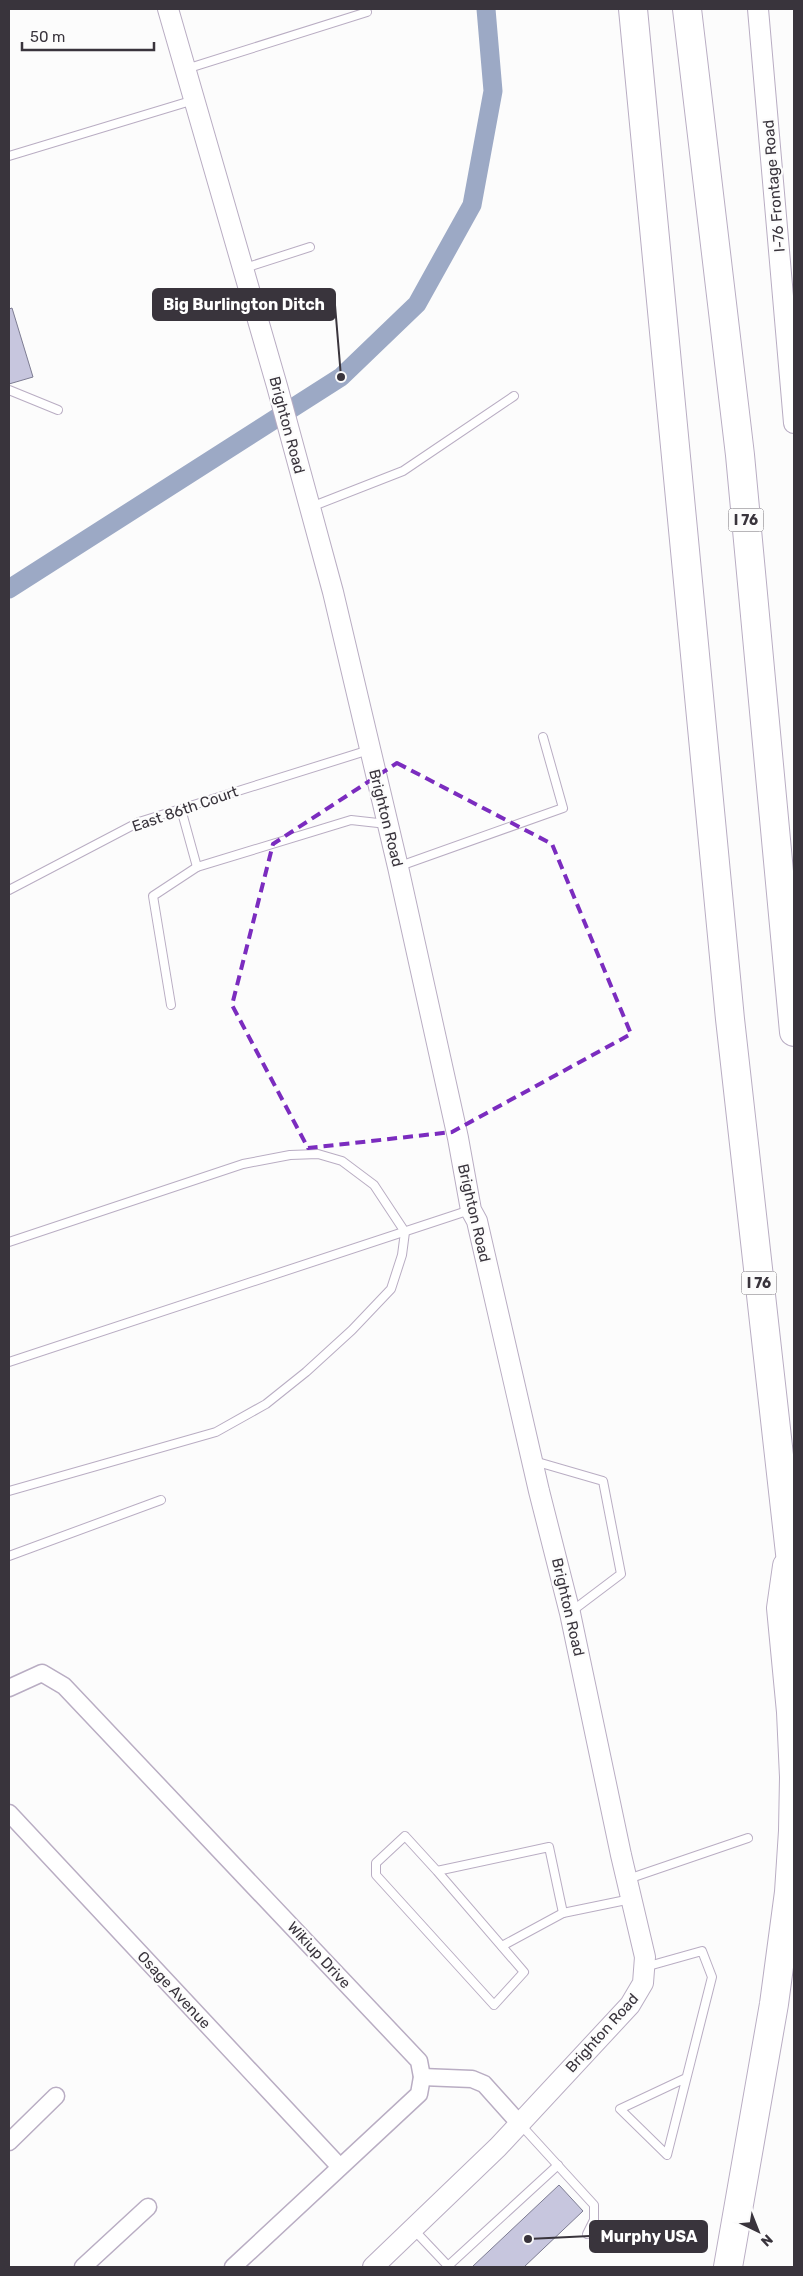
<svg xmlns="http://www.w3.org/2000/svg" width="803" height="2276" font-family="Rubik,sans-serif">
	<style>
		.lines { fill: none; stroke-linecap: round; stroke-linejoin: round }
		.canal { stroke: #9ca9c5; stroke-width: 19 }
		.building { fill: #c7c6de; stroke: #7d7c92 }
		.service-casing { stroke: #b9adc3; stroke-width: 10 }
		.minor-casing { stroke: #b9adc3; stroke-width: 19 }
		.tertiary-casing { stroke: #b9adc3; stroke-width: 22 }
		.motorway-casing { stroke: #b9adc3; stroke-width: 30 }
		.service { stroke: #fff; stroke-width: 8 }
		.minor { stroke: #fff; stroke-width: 16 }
		.tertiary { stroke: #fff; stroke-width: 20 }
		.motorway { stroke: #fff; stroke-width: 28 }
		.marked { fill: none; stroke: #7b2cbf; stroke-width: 4; stroke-dasharray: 10 6; stroke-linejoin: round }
		.labels { text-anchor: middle; stroke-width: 4.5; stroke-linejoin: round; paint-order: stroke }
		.shield { fill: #fcfcfc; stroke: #747076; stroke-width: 1 }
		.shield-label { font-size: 14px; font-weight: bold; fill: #39343c }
		.street-label { font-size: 15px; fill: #39343c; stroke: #fcfcfc }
		.leader { fill: none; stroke: #39343c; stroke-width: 2 }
		.callout-dot { fill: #39343c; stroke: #fcfcfc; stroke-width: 2 }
		.callout { fill: #39343c; stroke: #39343c; stroke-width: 2 }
		.callout-label { font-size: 16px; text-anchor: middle; font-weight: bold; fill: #fff }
	</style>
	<rect width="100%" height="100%" fill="#fcfcfc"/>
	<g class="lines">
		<polyline class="canal" points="9,589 341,377 417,304 472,205 493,91 486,9"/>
	</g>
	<g class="building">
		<polygon points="12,308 33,377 9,384 9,309"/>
		<polygon points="559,2185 583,2211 524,2267 472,2267"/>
	</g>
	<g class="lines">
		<g class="service-casing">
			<g id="service">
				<polyline points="186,69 367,12"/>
				<polyline points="9,156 194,100"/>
				<polyline points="245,268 310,247"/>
				<polyline points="9,390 58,410"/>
				<polyline points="311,507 403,471 514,396"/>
				<polyline points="181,809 197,867 351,820 387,824"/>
				<polyline points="400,866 563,808 543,737"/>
				<polyline points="9,890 139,822 369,750"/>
				<polyline points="171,1005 153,896 197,867"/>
				<polyline points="9,1242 243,1164 290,1155 318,1154 342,1161 374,1185 405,1232 402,1255 391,1289 352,1330 306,1372 266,1404 216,1432 9,1491"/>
				<polyline points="9,1362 470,1210"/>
				<polyline points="534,1461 603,1481 621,1574 572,1611"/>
				<polyline points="9,1556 161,1500"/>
				<polyline points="437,1871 524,1972 494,2005 376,1875 376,1863 405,1836 437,1871 549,1847 563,1913 631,1899"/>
				<polyline points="628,1879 748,1838"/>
				<polyline points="502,1946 563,1913"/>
				<polyline points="645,1967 702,1951 712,1977 667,2155 620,2109 686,2078"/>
				<polyline points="520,2124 594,2205 594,2220 587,2234"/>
				<polyline points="414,2230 449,2267"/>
				<polyline points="448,2266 558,2165"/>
			</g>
		</g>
		<g class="minor-casing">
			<g id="minor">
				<polyline points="9,1688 42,1673 64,1686 419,2061 422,2077 419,2094 233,2267"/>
				<polyline points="9,1813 340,2167"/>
				<polyline points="422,2077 472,2079 484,2084 519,2123"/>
				<polyline points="9,2142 56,2096"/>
				<polyline points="83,2267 148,2207"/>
			</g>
		</g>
		<g class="tertiary-casing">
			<g id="tertiary">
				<polyline points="168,9 277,386 333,592 398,867 458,1138 471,1210 477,1221 539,1491 570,1613 621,1855 645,1957 643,1983 630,2005 498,2147 373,2267"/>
				<polyline points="758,9 794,423"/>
			</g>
		</g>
		<g class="motorway-casing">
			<g id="motorway">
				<polyline points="633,9 730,1019 794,1589"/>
				<polyline points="687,9 740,455 794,1032"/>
				<polyline points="728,2267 774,2004 789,1892 793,1831 794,1777 791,1712 781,1608 787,1566"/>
			</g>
		</g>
		<use href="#service" class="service"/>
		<use href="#minor" class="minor"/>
		<use href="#tertiary" class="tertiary"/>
		<use href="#motorway" class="motorway"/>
	</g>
	<path class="marked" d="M397 763 552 844 631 1034 452 1132 308 1148 232 1005 273 844Z"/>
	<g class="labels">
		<g class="shield">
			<rect x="728.5" y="508.5" width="35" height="23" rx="4"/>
			<rect x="741.5" y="1271.5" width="35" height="23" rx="4"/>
		</g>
		<g class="shield-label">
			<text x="746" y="525">I 76</text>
			<text x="759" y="1288">I 76</text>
		</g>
		<g class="street-label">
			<text transform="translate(774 186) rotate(-95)" y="5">I-76 Frontage Road</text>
			<text transform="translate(287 425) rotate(75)" y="5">Brighton Road</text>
			<text transform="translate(185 809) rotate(-19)" y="5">East 86th Court</text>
			<text transform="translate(386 818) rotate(76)" y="5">Brighton Road</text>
			<text transform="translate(474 1213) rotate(77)" y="5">Brighton Road</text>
			<text transform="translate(568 1607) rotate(77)" y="5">Brighton Road</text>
			<text transform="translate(319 1955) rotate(47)" y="5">Wikiup Drive</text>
			<text transform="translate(174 1990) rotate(47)" y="5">Osage Avenue</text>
			<text transform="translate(602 2033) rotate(-48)" y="5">Brighton Road</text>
		</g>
	</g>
	<path class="leader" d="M341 377L335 305M528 2239L590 2236"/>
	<g class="callout-dot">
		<circle cx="341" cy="377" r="5"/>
		<circle cx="528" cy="2239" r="5"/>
	</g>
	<g class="callout">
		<rect x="153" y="289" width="182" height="31" rx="5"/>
		<rect x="590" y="2221" width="117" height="31" rx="5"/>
	</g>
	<g class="callout-label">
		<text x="244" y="310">Big Burlington Ditch</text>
		<text x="649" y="2242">Murphy USA</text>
	</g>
	<rect width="803" height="2276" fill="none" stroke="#39343c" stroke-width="20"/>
	<g transform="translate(758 2231) rotate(137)" stroke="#fcfcfc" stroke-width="4" paint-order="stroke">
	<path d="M0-4L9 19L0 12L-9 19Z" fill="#39343c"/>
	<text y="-8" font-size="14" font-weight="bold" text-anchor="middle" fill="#39343c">N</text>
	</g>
	<path d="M22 42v8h132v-8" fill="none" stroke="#39343c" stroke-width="2.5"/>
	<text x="30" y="42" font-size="15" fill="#39343c" stroke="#fcfcfc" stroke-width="4" paint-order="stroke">50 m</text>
</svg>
